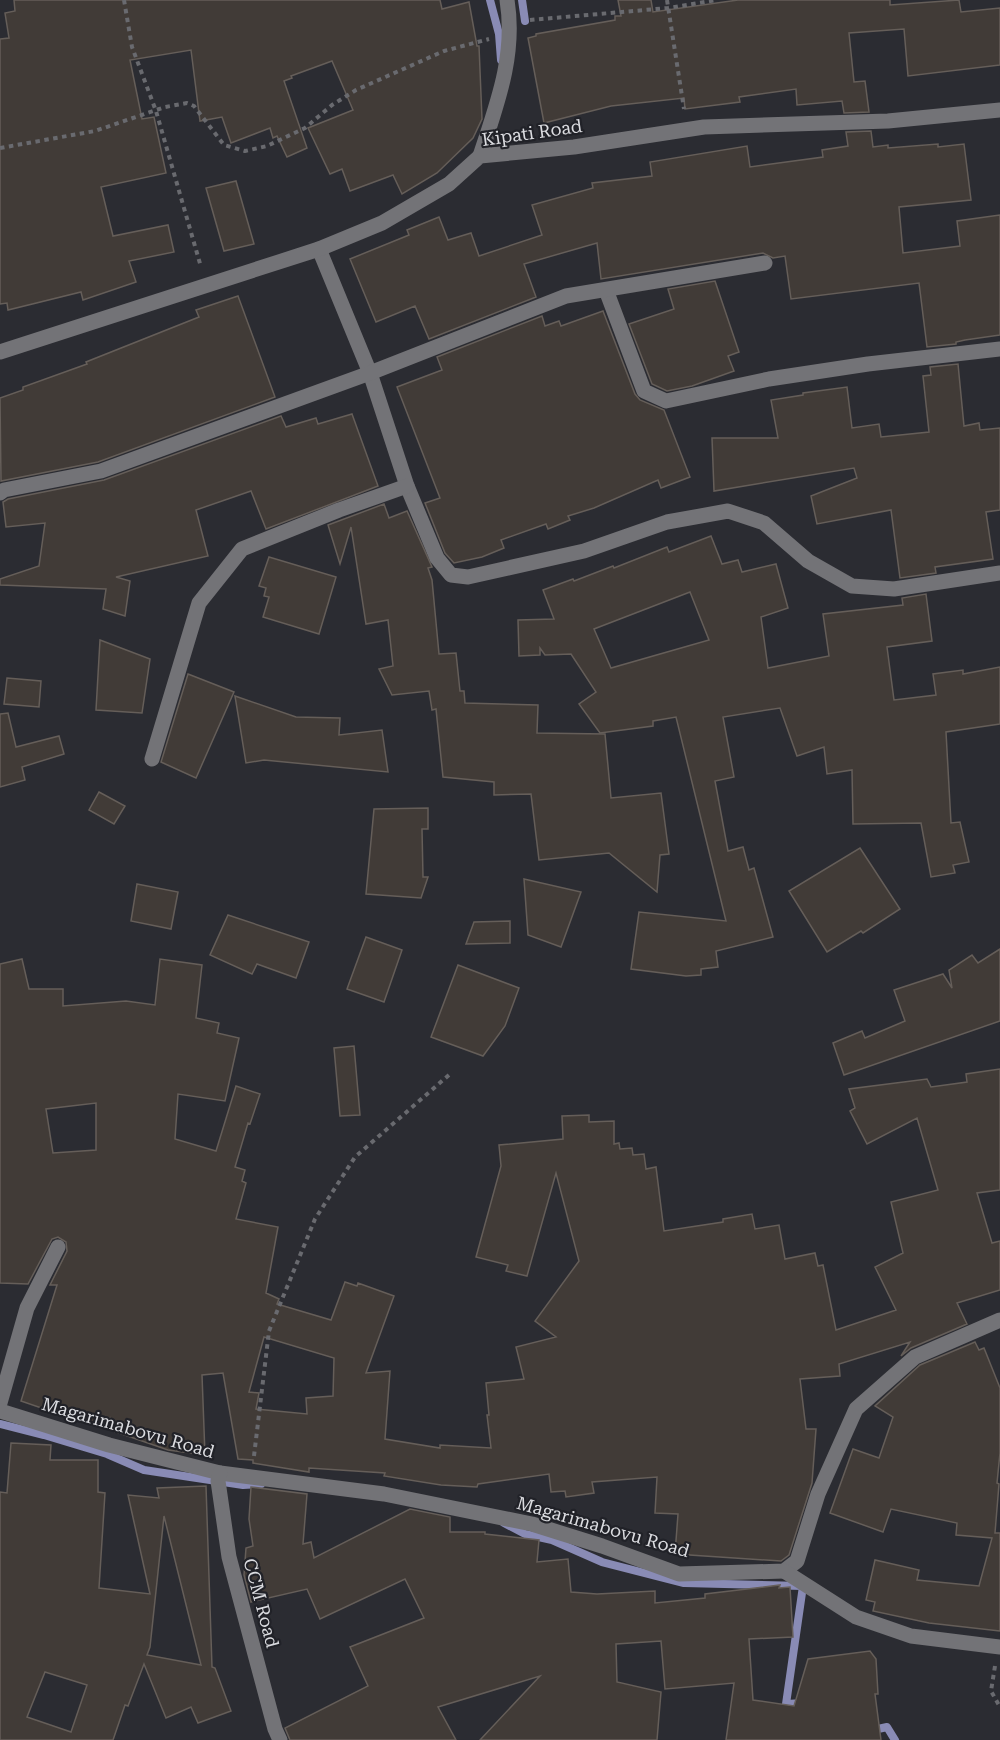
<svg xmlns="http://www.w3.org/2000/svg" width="1000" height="1740" font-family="'Roboto Serif',serif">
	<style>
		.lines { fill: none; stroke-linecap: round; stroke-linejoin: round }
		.stream { stroke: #898bb5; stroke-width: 8 }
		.building { fill: #413b37; stroke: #655e59; stroke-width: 1.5; fill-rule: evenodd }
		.path { stroke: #696a6f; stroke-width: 4; stroke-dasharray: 4.5 4.5; stroke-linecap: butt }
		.minor { stroke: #737377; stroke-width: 15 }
		.labels { text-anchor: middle; stroke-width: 4.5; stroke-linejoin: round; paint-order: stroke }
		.street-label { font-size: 18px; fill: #dbdce0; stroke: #212228 }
	</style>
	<rect width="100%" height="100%" fill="#2b2c32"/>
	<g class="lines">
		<g class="stream">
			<polyline points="490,0 499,34 501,60"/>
			<polyline points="522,0 525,21"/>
			<polyline points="0,1424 44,1435 107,1454 144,1470 243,1485 261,1484"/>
			<polyline points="504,1523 525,1534 552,1540 602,1562 684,1583 803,1586 786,1704 804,1703"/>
			<polyline points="869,1731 887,1727 895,1740"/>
		</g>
	</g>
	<g class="building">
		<polygon points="14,0 440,0 442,9 469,2 477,46 479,46 482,119 473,138 437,173 402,194 393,175 350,191 342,169 330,174 308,128 353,110 332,61 291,76 292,78 284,81 307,148 287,157 277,136 273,138 270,128 231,143 222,117 200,121 191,50 130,60 142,119 154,117 166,173 101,187 113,236 168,225 174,252 129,261 136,282 83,300 81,292 8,310 7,303 0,304 0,39 9,38 5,13 15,11"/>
		<polygon points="618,0 651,0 653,12 738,0 890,0 890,5 959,0 961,12 1000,8 1000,65 908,76 904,29 849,33 854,82 865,81 869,112 844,113 842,101 797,105 796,89 739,97 740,102 685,109 684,98 611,106 544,123 528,38 536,36 536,34 615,20 615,16 621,16"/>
		<polygon points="871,131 873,147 888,145 888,148 938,144 938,147 964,144 971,200 899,207 903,253 960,246 957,221 1000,215 1000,335 965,340 956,342 956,344 927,347 919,283 791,299 785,256 773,258 763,253 601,279 597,243 524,264 536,297 429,339 415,306 376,322 350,259 409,235 407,230 439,217 448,240 471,233 479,256 542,235 532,205 593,188 592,183 652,176 650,162 747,146 750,167 823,157 822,150 848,146 846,132"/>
		<polygon points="236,181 254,244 224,251 206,188"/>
		<polygon points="715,281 739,352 728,356 734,371 692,386 667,391 652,384 629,324 674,309 668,289"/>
		<polygon points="238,296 275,397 98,462 1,481 0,398 23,390 23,387 87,364 86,362 199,317 196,310"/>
		<polygon points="603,311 635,394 640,400 664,410 690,477 661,488 658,480 594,508 568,516 570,520 548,529 546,524 501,540 504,548 482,557 454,563 445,553 425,503 440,498 397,387 442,370 437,357 542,316 545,326 559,321 561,326"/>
		<polygon points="958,364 964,426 979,423 980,430 1000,428 1000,510 986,512 993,559 935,567 936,573 900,578 891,510 817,524 811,496 857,478 854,468 714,491 712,438 778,438 771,400 803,395 803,393 847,387 852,428 879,424 881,437 929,432 923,376 931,375 930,367"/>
		<polygon points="352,414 378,486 266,529 251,491 196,510 208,556 116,577 130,581 125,616 103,609 106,589 0,585 0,579 39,566 45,523 6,527 3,502 8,499 104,480 281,416 286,427 316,418 318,424"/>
		<polygon points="384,504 389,518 407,511 432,567 428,568 432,580 439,654 456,653 460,691 464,691 465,703 538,705 537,733 605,734 611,798 661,793 669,854 660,855 657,892 609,853 539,860 531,794 494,795 494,782 443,777 436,709 432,710 429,691 392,695 379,669 393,666 388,620 366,624 351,527 340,564 328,525"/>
		<path d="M711 536 722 564 738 560 742 572 776 564 788 608 761 617 768 668 829 656 823 614 903 605 902 598 926 594 932 641 887 647 894 700 936 695 933 674 963 670V674L1000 667V724L946 732 951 823 960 822 969 862 953 865 955 873 931 877 921 823 853 824 852 770 827 774 824 747 797 756 780 708 723 717 734 777 715 781 728 851 743 847 749 870 754 868 773 937 716 951 718 967 701 969V975L686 976 631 969 639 912 726 921 676 717 653 721V726L600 733 579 704 596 692 571 654 545 655 540 648V655L519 656 518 620 554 619 543 590 573 579 574 581 613 566 614 568 667 547 669 552ZM690 592 709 640 611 668 594 629Z"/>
		<polygon points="269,557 336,577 319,634 263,617 269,597 264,596 266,588 259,586"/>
		<polygon points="100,640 150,659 142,713 96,710"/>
		<polygon points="188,674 234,692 196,778 161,762"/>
		<polygon points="7,678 41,681 39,707 4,704"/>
		<polygon points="235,696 296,717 340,718 339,735 382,730 388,772 264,760 246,763"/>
		<polygon points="8,713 16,747 59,736 64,754 22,767 25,780 0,787 0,714"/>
		<polygon points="99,792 125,806 114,824 89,810"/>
		<polygon points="428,808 428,829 422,829 423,877 428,877 421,898 366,894 374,809"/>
		<polygon points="860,848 900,909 863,933 861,931 827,952 789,891"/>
		<polygon points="524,879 581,892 561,947 528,935"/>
		<polygon points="137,884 178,892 171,929 131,921"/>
		<polygon points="228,915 309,942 296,978 257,964 252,974 210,955"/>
		<polygon points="510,921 510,943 466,944 474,922"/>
		<polygon points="366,937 402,950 384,1002 347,989"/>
		<polygon points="1000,949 1000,1021 844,1075 833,1043 862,1031 865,1038 905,1021 894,990 943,974 952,988 949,970 972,955 978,963"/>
		<path d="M22 959 29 989H63V1006L126 1001 155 1005 160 959 202 965 196 1018 219 1023 217 1033 239 1038 225 1101 178 1094 175 1139 216 1151 236 1086 260 1094 250 1124 248 1123 235 1167 245 1170 242 1181 246 1183 236 1219 278 1227 266 1293 279 1299 277 1304 331 1320 345 1282 357 1286 358 1283 394 1296 366 1373 390 1371 385 1439 440 1448V1445L491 1448 487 1415H489L486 1383 524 1379 516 1347 556 1337 535 1321 579 1261 556 1173 527 1276 506 1271 508 1265 476 1257 501 1166 499 1145 563 1139 562 1116 589 1115V1122L614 1121V1144L619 1143 620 1149 632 1148 633 1155 644 1154 646 1169 656 1167 664 1231 723 1222V1219L752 1214 755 1229 779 1225 785 1259 815 1253 818 1266 823 1265 836 1330 896 1310 875 1267 903 1253 891 1202 938 1190 917 1118 867 1144 850 1111 855 1108 849 1089 927 1079 931 1087 967 1082 966 1074 1000 1069V1190L977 1193 992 1243 1000 1241V1290L957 1303 967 1324 911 1348 901 1356 910 1342 839 1364 840 1376 800 1379 806 1429H816L812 1483 789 1555 781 1561 675 1554 678 1514 655 1513 657 1477 592 1482 594 1493 566 1497 565 1491 551 1492 549 1474 478 1484 477 1487 441 1485 384 1476 385 1473 309 1468V1472L253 1463V1460L238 1459 223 1373 202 1375 205 1455 168 1450 113 1431 110 1417 109 1429 53 1410V1412L21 1401 57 1285H50L67 1251 66 1242 58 1237 52 1239 28 1284 0 1283V964ZM96 1103V1150L53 1153 46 1109ZM264 1337 334 1358 333 1396 306 1398 307 1414 256 1409 259 1393 249 1392Z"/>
		<polygon points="458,965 519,988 505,1026 483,1056 431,1037"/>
		<polygon points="354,1046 360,1115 340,1116 334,1048"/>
		<polygon points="975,1342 979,1350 984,1348 1000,1388 1000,1453 997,1483 999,1484 995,1533 1000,1533 1000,1631 929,1623 873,1611 875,1602 866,1600 875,1560 919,1570 917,1580 979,1586 992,1538 956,1535 957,1523 891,1509 883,1532 830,1513 853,1449 879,1458 893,1417 875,1406 920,1365"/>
		<path d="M11 1443 51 1445 50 1460H98V1492L105 1493 99 1588 150 1594 128 1495 159 1498 157 1488 206 1486 212 1667 215 1668 231 1711 198 1723 191 1707 166 1718 144 1664 128 1706 125 1705 113 1740H0V1492L7 1493ZM164 1516 201 1665 147 1655 150 1647ZM45 1672 87 1685 71 1732 27 1717Z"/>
		<polygon points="251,1487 307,1494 303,1544 311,1542 314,1558 410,1509 450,1517 450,1532 485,1532 485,1534 539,1540 537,1562 568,1559 571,1592 597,1594 655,1591 655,1603 705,1598 705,1594 780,1585 779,1588 790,1587 793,1637 749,1639 753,1700 794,1706 808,1659 870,1651 876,1659 878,1694 875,1694 881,1740 726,1740 734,1683 665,1689 661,1641 616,1644 617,1682 661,1692 657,1740 480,1740 540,1676 438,1707 456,1740 290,1740 285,1728 368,1686 350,1647 424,1618 405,1579 320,1619 307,1589 251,1602 244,1575 246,1548 253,1546 249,1519"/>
	</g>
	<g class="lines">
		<g class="path">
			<polyline points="124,0 132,47 156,111 201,267"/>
			<polyline points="667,0 684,109"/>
			<polyline points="530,20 668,8 717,0"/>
			<polyline points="0,148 95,131 165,107 187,103 194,106 224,145 245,151 267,146 305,128 332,105 356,90 444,51 489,39"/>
			<polyline points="254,1456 269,1331 315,1219 355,1157 450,1074"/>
			<polyline points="995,1666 991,1691 1000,1707"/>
		</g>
		<g class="minor">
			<path d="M480 156C497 104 516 55 507 0"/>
			<polyline points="319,249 370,373 407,486 437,558 451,575 468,577 584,551 667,522 728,511 764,523 808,561 852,586 894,589 1000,573"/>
			<polyline points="606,290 644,391 666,401 769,379 868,364 1000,349"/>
			<polyline points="0,352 319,249 382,223 449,184 480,156 574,147 704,127 888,121 1000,110"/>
			<polyline points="0,493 4,490 101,471 370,373 566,296 765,263"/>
			<polyline points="152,759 199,603 242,549 339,510 407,486"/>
			<polyline points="0,1403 27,1308 58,1247"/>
			<polyline points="0,1411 109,1445 220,1473 384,1494 532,1524 602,1546 679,1574 784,1571 797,1561 818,1494 856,1409 915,1357 1000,1320"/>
			<polyline points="220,1473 218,1481 229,1557 275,1729 280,1740"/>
			<polyline points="784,1571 856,1617 911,1636 1000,1647"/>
		</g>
	</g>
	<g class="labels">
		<g class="street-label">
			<text transform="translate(532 133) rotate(-8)" y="6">Kipati Road</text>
			<text transform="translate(128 1428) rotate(16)" y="6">Magarimabovu Road</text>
			<text transform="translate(603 1527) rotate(16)" y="6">Magarimabovu Road</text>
			<text transform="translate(261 1603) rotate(75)" y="6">CCM Road</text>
		</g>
	</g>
</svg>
